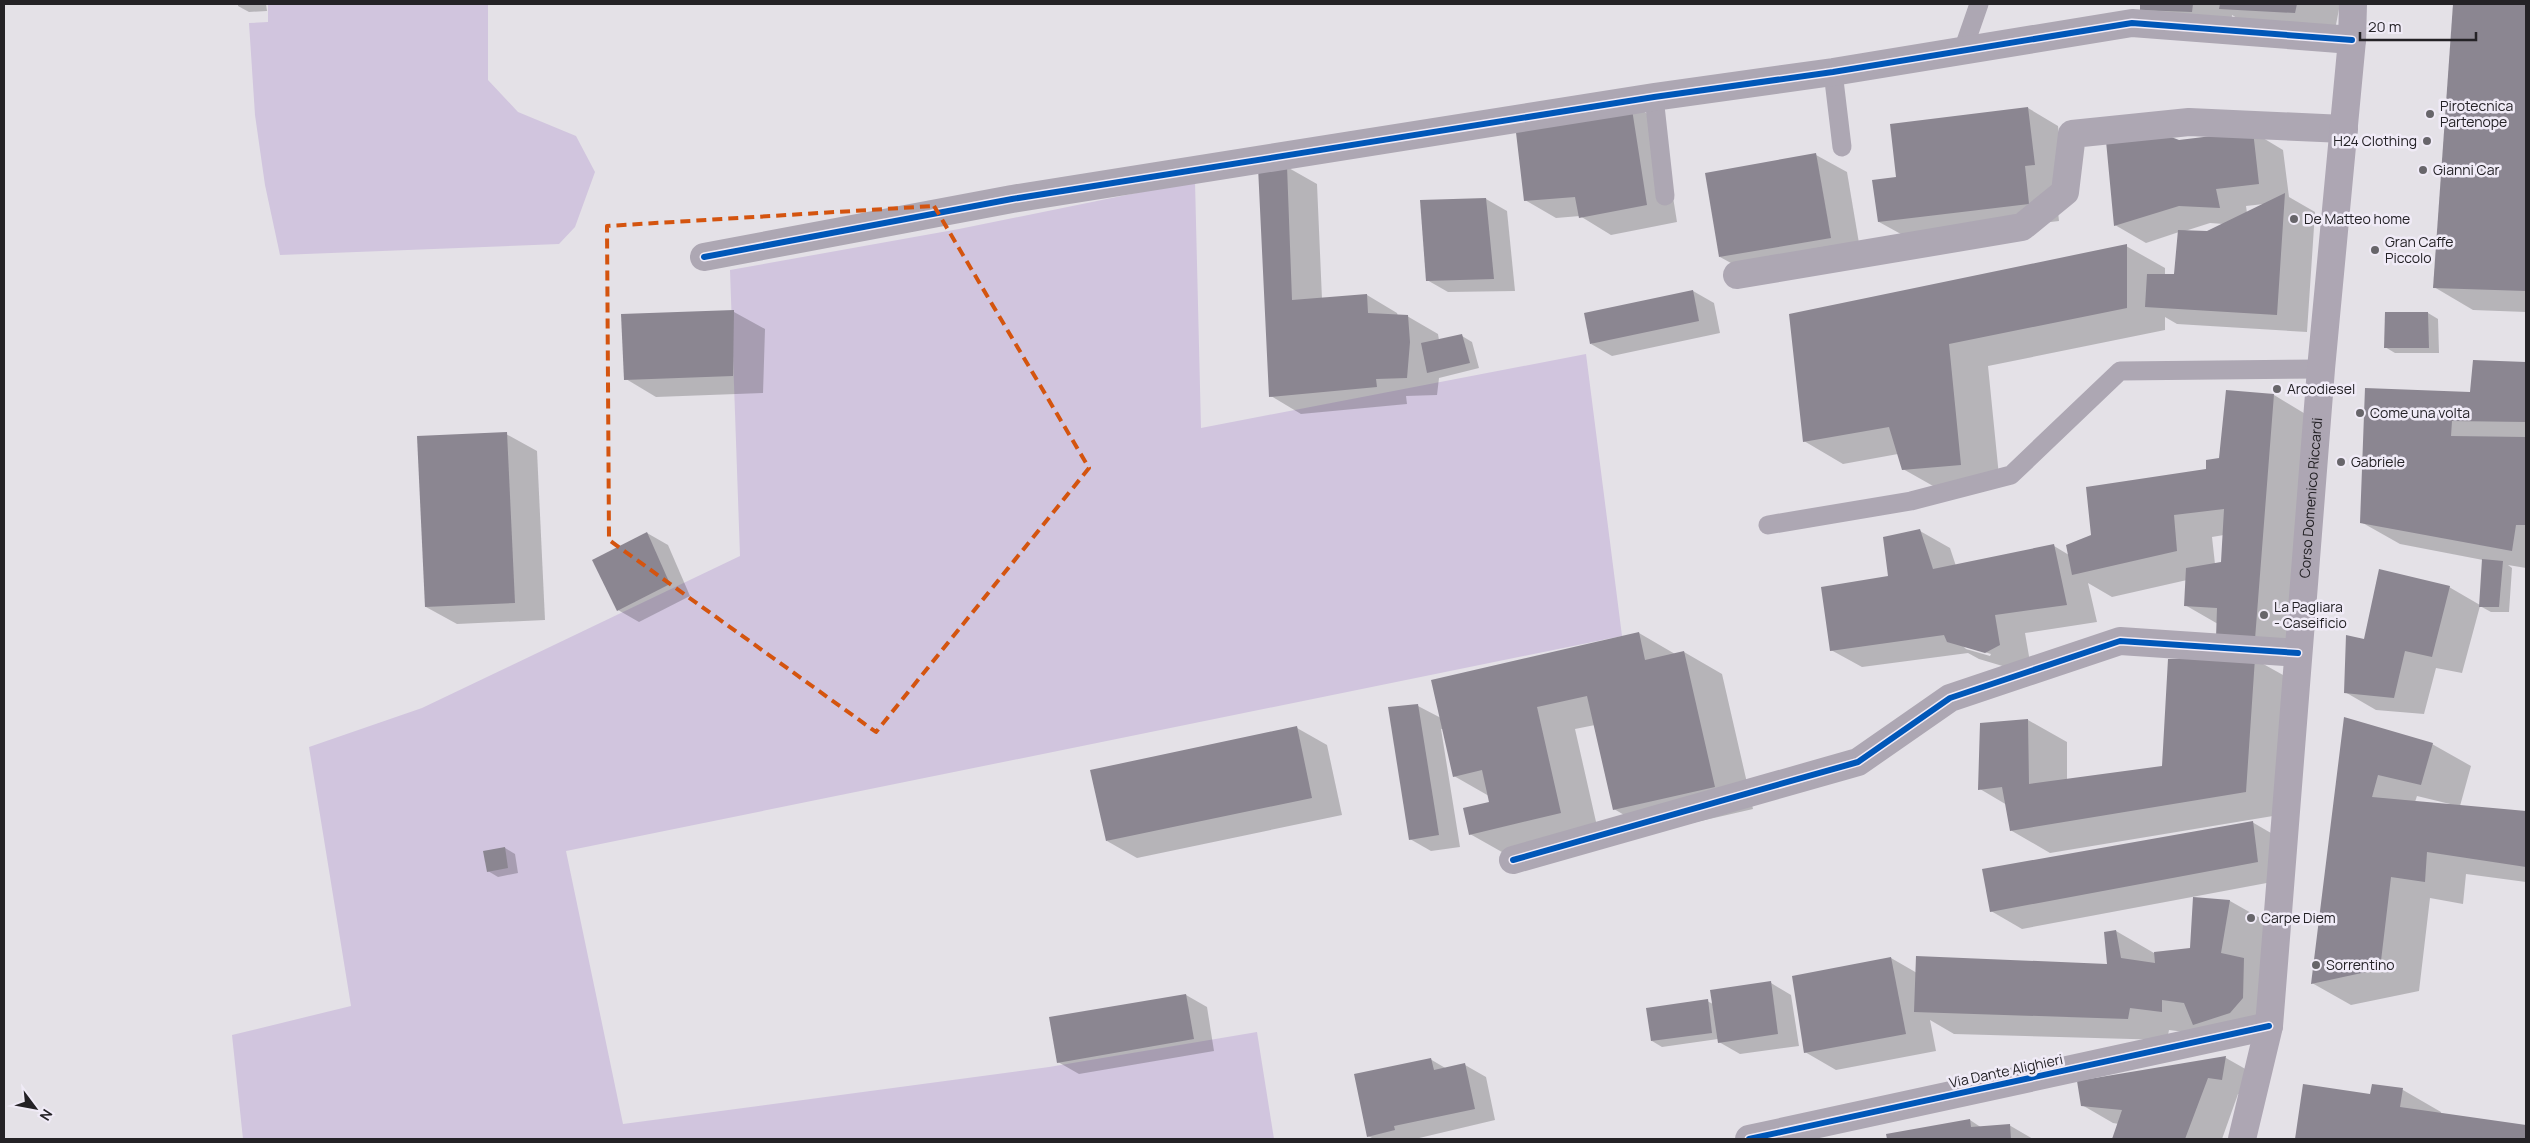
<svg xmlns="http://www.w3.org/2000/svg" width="2530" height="1143" font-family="Manrope,sans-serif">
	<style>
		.green { fill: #d1c5de }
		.shadow { fill: #0003; fill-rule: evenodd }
		.building { fill: #8b8691 }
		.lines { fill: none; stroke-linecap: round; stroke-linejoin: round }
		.lane { stroke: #ada7b3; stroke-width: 19 }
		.street { stroke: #ada7b3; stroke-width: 28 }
		.secondary { stroke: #ada6b3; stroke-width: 28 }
		.cycleway-casing { stroke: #f0ebf7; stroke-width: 9 }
		.cycleway { stroke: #0057b8; stroke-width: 6 }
		.marked { fill: none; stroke: #d4540f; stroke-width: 4; stroke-dasharray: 10 6; stroke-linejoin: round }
		.poi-dot { fill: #67656a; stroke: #f0ebf7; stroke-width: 2 }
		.labels { text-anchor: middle; stroke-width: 5; stroke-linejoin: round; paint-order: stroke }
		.poi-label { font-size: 14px; fill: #242226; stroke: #f0ebf7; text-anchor: start }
		.street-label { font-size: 14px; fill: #242226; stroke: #f0ebf7 }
	</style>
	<rect width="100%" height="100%" fill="#e4e1e7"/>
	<g class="green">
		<polygon points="268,4 488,4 488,80 518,112 576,136 595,172 575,227 559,244 280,255 265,185 255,115 249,23 268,22"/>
		<polygon points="1195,181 1201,428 1586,354 1622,636 566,851 623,1124 1049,1067 1257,1032 1274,1139 243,1139 232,1035 351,1006 309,747 422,708 740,556 730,270 959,229"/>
	</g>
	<g class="shadow">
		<polygon points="238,4 266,4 267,11 249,12 238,6"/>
		<polygon points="2142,4 2340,4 2334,35 2259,31 2232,15 2231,33 2180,32 2141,9"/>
		<polygon points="2454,4 2526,5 2526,312 2473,310 2434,287"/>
		<polygon points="1631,104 1661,122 1677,222 1611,235 1580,216 1556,218 1525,200"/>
		<polygon points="2028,108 2058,126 2065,182 2055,183 2059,221 1910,239 1879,222 1898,178"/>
		<path d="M2253 132 2283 150 2289 197 2315 212 2307 332 2177 324 2165 317V330L1988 366 2000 486 1942 491 1903 469 1898 454 1843 464 1804 441 1790 315 2126 246 2165 268V275H2176L2179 232 2146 243 2115 225 2179 141ZM2264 204 2247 213 2246 206ZM2210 223 2224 224 2207 232 2185 231Z"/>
		<polygon points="1816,155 1847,172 1861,255 1751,274 1720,257"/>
		<polygon points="1287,167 1317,184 1322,299 1367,295 1397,313 1398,316 1407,316 1438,334 1439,340 1462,336 1472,342 1479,368 1439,378 1437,395 1406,396 1407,404 1301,414 1271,396"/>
		<polygon points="1486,199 1507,211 1515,291 1448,292 1427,280"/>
		<polygon points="1693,291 1714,303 1720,333 1612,356 1591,344"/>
		<polygon points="734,312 765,329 763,393 656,397 626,379 623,315"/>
		<polygon points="2428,313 2438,319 2439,353 2395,353 2385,347"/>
		<polygon points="2474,361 2526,363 2526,568 2508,565 2512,568 2509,612 2491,612 2480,606 2462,673 2436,668 2424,714 2376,710 2345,692 2365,641 2449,587 2480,605 2483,560 2400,544 2361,522 2472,393"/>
		<path d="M2274 395 2312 418 2293 661 2256 660 2294 681 2285 814 2050 853 2012 831 2007 805 1980 789 2028 720 2067 742V780L2163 767 2254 659 2218 624 2185 605 2187 580 2112 597 2088 583 2097 622 2025 633 2030 662 2016 670 1979 659 1968 653 1862 667 1831 650 1889 577 1920 531 1950 548 1956 566 2054 546 2069 555 2092 536 2207 470 2220 460ZM2224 535 2222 563 2215 564 2212 537ZM1962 645 1991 654 1990 656 1966 649Z"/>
		<polygon points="506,434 537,451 545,620 457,624 426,607"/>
		<polygon points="647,533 668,545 690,596 639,622 618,610"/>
		<polygon points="1639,633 1675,654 1684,652 1722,674 1753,809 1653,832 1614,809 1595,725 1575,729 1599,835 1509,856 1470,834 1491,803 1489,796 1454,776 1443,729 1441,729 1460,847 1431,851 1410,839 1418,706 1441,718"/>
		<path d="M2345 718 2432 744 2471 766 2460 806 2526 812V882L2466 874 2463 904 2430 898 2419 991 2351 1005 2312 983ZM2417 796 2450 804V805L2415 802Z"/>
		<polygon points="1297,728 1327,745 1342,815 1137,858 1107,841"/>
		<polygon points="2252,822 2283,840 2288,879 2022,929 1991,911"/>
		<polygon points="505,848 515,854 518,873 498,877 488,871"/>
		<polygon points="2194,899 2230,901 2269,923 2282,1021 2201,1034 2169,1030 2167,1040 1954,1034 1930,1020 1936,1051 1836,1070 1805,1052 1891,958 1917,973 2108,965 2116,931 2154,953 2191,949"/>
		<polygon points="1771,983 1791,995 1799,1046 1740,1054 1719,1042 1718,1039 1662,1047 1652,1041 1707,1001 1713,1004"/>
		<polygon points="1186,995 1207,1007 1214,1051 1079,1074 1058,1062"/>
		<polygon points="2226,1058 2256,1075 2253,1097 2238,1094 2222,1139 2114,1139 2119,1124 2113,1123 2082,1105 2079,1082"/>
		<polygon points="1430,1059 1447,1069 1465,1065 1486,1077 1495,1120 1415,1139 1374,1139 1368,1136"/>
		<polygon points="2304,1086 2371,1095 2403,1090 2441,1112 2441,1114 2526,1126 2526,1139 2296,1139"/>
		<polygon points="1970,1120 1982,1128 2009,1125 2033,1139 1888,1139 1887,1135"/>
	</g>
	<g class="building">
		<polygon points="2140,4 2193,4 2192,12 2140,10"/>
		<polygon points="2220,4 2297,4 2295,13 2219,9"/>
		<polygon points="2453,4 2526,4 2526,291 2433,288"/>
		<polygon points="1631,103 1647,205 1579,218 1575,197 1524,201 1515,124"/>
		<polygon points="2028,107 2035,165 2025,166 2029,204 1878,222 1872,180 1896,177 1890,124"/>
		<polygon points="2253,131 2259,184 2216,189 2220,208 2179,206 2114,226 2106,141 2158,132 2179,140"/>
		<polygon points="1816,153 1831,238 1719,257 1705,173"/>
		<polygon points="1287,166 1292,300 1367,294 1368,313 1408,315 1410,342 1407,378 1376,379 1377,387 1269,397 1258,167"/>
		<polygon points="2285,193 2277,315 2145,307 2147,274 2174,274 2178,230 2207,231"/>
		<polygon points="1486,198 1494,279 1426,281 1420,200"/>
		<polygon points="2127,244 2127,308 1949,344 1961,465 1902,470 1889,427 1803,442 1789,314"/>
		<polygon points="1693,290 1699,321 1590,344 1584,313"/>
		<polygon points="734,310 733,376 624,380 621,314"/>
		<polygon points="2385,312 2428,312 2429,348 2384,348"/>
		<polygon points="1462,334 1470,363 1427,373 1421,343"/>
		<polygon points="2473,360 2526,362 2526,422 2452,421 2451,436 2526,437 2526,525 2516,525 2512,551 2360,523 2365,388 2470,392"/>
		<polygon points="2226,390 2274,394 2255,639 2216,638 2217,608 2184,606 2186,568 2221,562 2224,509 2174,515 2177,551 2072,575 2066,545 2091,535 2086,487 2206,469 2206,460 2219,458"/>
		<polygon points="507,432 515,603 425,607 417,436"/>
		<polygon points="1920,529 1933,569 2054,544 2067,605 1995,615 2000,645 1985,653 1947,642 1944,635 1830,651 1821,587 1888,576 1883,537"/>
		<polygon points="647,532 670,584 617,611 592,560"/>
		<polygon points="2482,559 2503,561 2499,607 2479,607"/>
		<polygon points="2379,569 2450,586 2432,657 2405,651 2394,698 2344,693 2346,635 2364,639"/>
		<polygon points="1639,632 1645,660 1684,651 1715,787 1613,810 1587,696 1537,707 1561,813 1469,835 1463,808 1489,802 1482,770 1453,777 1431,680"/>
		<polygon points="2255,658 2246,792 2010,831 2002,787 1978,790 1980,723 2028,719 2029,784 2162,766 2168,659"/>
		<polygon points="1418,704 1439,835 1409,840 1388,707"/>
		<polygon points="2344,717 2433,743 2421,785 2378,775 2372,797 2526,811 2526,867 2427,852 2425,882 2391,877 2380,969 2311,984"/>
		<polygon points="1297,726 1312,798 1106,841 1090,770"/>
		<polygon points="2253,821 2258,862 1990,912 1982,869"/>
		<polygon points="505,847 508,868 487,872 483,851"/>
		<polygon points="2193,897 2230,900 2221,953 2244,958 2243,998 2230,1013 2193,1025 2184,1003 2162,1000 2162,1012 2130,1008 2128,1019 1914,1012 1916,956 2107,964 2104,932 2116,930 2121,958 2155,963 2154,952 2190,948"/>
		<polygon points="1891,957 1906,1034 1804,1053 1792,976"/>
		<polygon points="1771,981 1778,1034 1718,1043 1710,990"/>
		<polygon points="1186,994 1194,1039 1057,1063 1049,1017"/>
		<polygon points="1708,999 1712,1033 1651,1041 1646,1008"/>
		<polygon points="2226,1056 2222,1080 2208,1078 2185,1139 2112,1139 2122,1110 2081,1106 2077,1081"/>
		<polygon points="1431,1058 1434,1070 1465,1063 1475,1109 1394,1126 1395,1130 1367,1137 1354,1074"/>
		<polygon points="2303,1084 2370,1094 2372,1084 2403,1088 2400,1107 2526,1125 2526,1139 2295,1139"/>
		<polygon points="1970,1119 1971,1127 2010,1124 2011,1139 1887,1139 1886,1134"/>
	</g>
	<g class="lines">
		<g class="lane">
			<polyline points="1963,50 1979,4"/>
			<polyline points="1833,72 1842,147"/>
			<polyline points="1654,97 1665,196"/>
			<polyline points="1768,525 1911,501 2011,475 2120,371 2321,369"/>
		</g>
		<g class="street">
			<polyline points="704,257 1012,199 1654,97 1833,72 2132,23 2352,40"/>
			<polyline points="1737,275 2022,227 2065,192 2072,134 2189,122 2344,129"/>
			<polyline points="1513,860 1858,762 1950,698 2120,641 2298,653"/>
			<polyline points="1749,1139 2269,1026"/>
		</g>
		<path class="secondary" id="s1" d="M2242 1139 2269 1026 2321 369 2352 40 2353 4"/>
		<g class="cycleway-casing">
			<g id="cycleway">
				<polyline points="704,257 1012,199 1654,97 1833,72 2132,23 2352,40"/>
				<polyline points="1513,860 1858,762 1950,698 2120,641 2298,653"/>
				<polyline points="1749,1139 2269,1026"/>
			</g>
		</g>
		<use href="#cycleway" class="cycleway"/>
	</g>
	<path class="marked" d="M934 206 1089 468 876 732 609 540 607 226Z"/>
	<g class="poi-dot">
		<circle cx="2430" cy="114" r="5"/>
		<circle cx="2427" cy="141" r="5"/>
		<circle cx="2423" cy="170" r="5"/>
		<circle cx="2294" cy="219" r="5"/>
		<circle cx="2375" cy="250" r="5"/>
		<circle cx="2277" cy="389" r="5"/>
		<circle cx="2360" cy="413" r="5"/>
		<circle cx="2341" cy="462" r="5"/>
		<circle cx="2264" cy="615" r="5"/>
		<circle cx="2251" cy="918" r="5"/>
		<circle cx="2316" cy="965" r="5"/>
	</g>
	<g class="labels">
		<g class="poi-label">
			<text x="2440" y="111">Pirotecnica<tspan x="2440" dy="16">Partenope</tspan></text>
			<text x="2417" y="146" text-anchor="end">H24 Clothing</text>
			<text x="2433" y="175">Gianni Car</text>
			<text x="2304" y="224">De Matteo home</text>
			<text x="2385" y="247">Gran Caffe<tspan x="2385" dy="16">Piccolo</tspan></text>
			<text x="2287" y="394">Arcodiesel</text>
			<text x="2370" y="418">Come una volta</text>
			<text x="2351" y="467">Gabriele</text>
			<text x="2274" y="612">La Pagliara<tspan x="2274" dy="16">- Caseificio</tspan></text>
			<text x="2261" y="923">Carpe Diem</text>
			<text x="2326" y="970">Sorrentino</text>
		</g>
		<g class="street-label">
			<text dy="5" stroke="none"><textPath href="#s1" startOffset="646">Corso Domenico Riccardi</textPath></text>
			<text transform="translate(2006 1071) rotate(-12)" y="5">Via Dante Alighieri</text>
		</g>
	</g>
	<rect width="2530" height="1143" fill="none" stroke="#242226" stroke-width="10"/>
	<g transform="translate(35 1108) rotate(122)" stroke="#f0ebf7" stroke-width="4" paint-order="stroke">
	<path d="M0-4L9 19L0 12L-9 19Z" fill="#242226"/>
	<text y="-8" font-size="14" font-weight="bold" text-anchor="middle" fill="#242226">N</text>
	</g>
	<path d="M2360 32v8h116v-8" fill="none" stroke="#242226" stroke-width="2.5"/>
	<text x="2368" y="32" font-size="15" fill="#242226" stroke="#f0ebf7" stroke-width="4" paint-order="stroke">20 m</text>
</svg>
